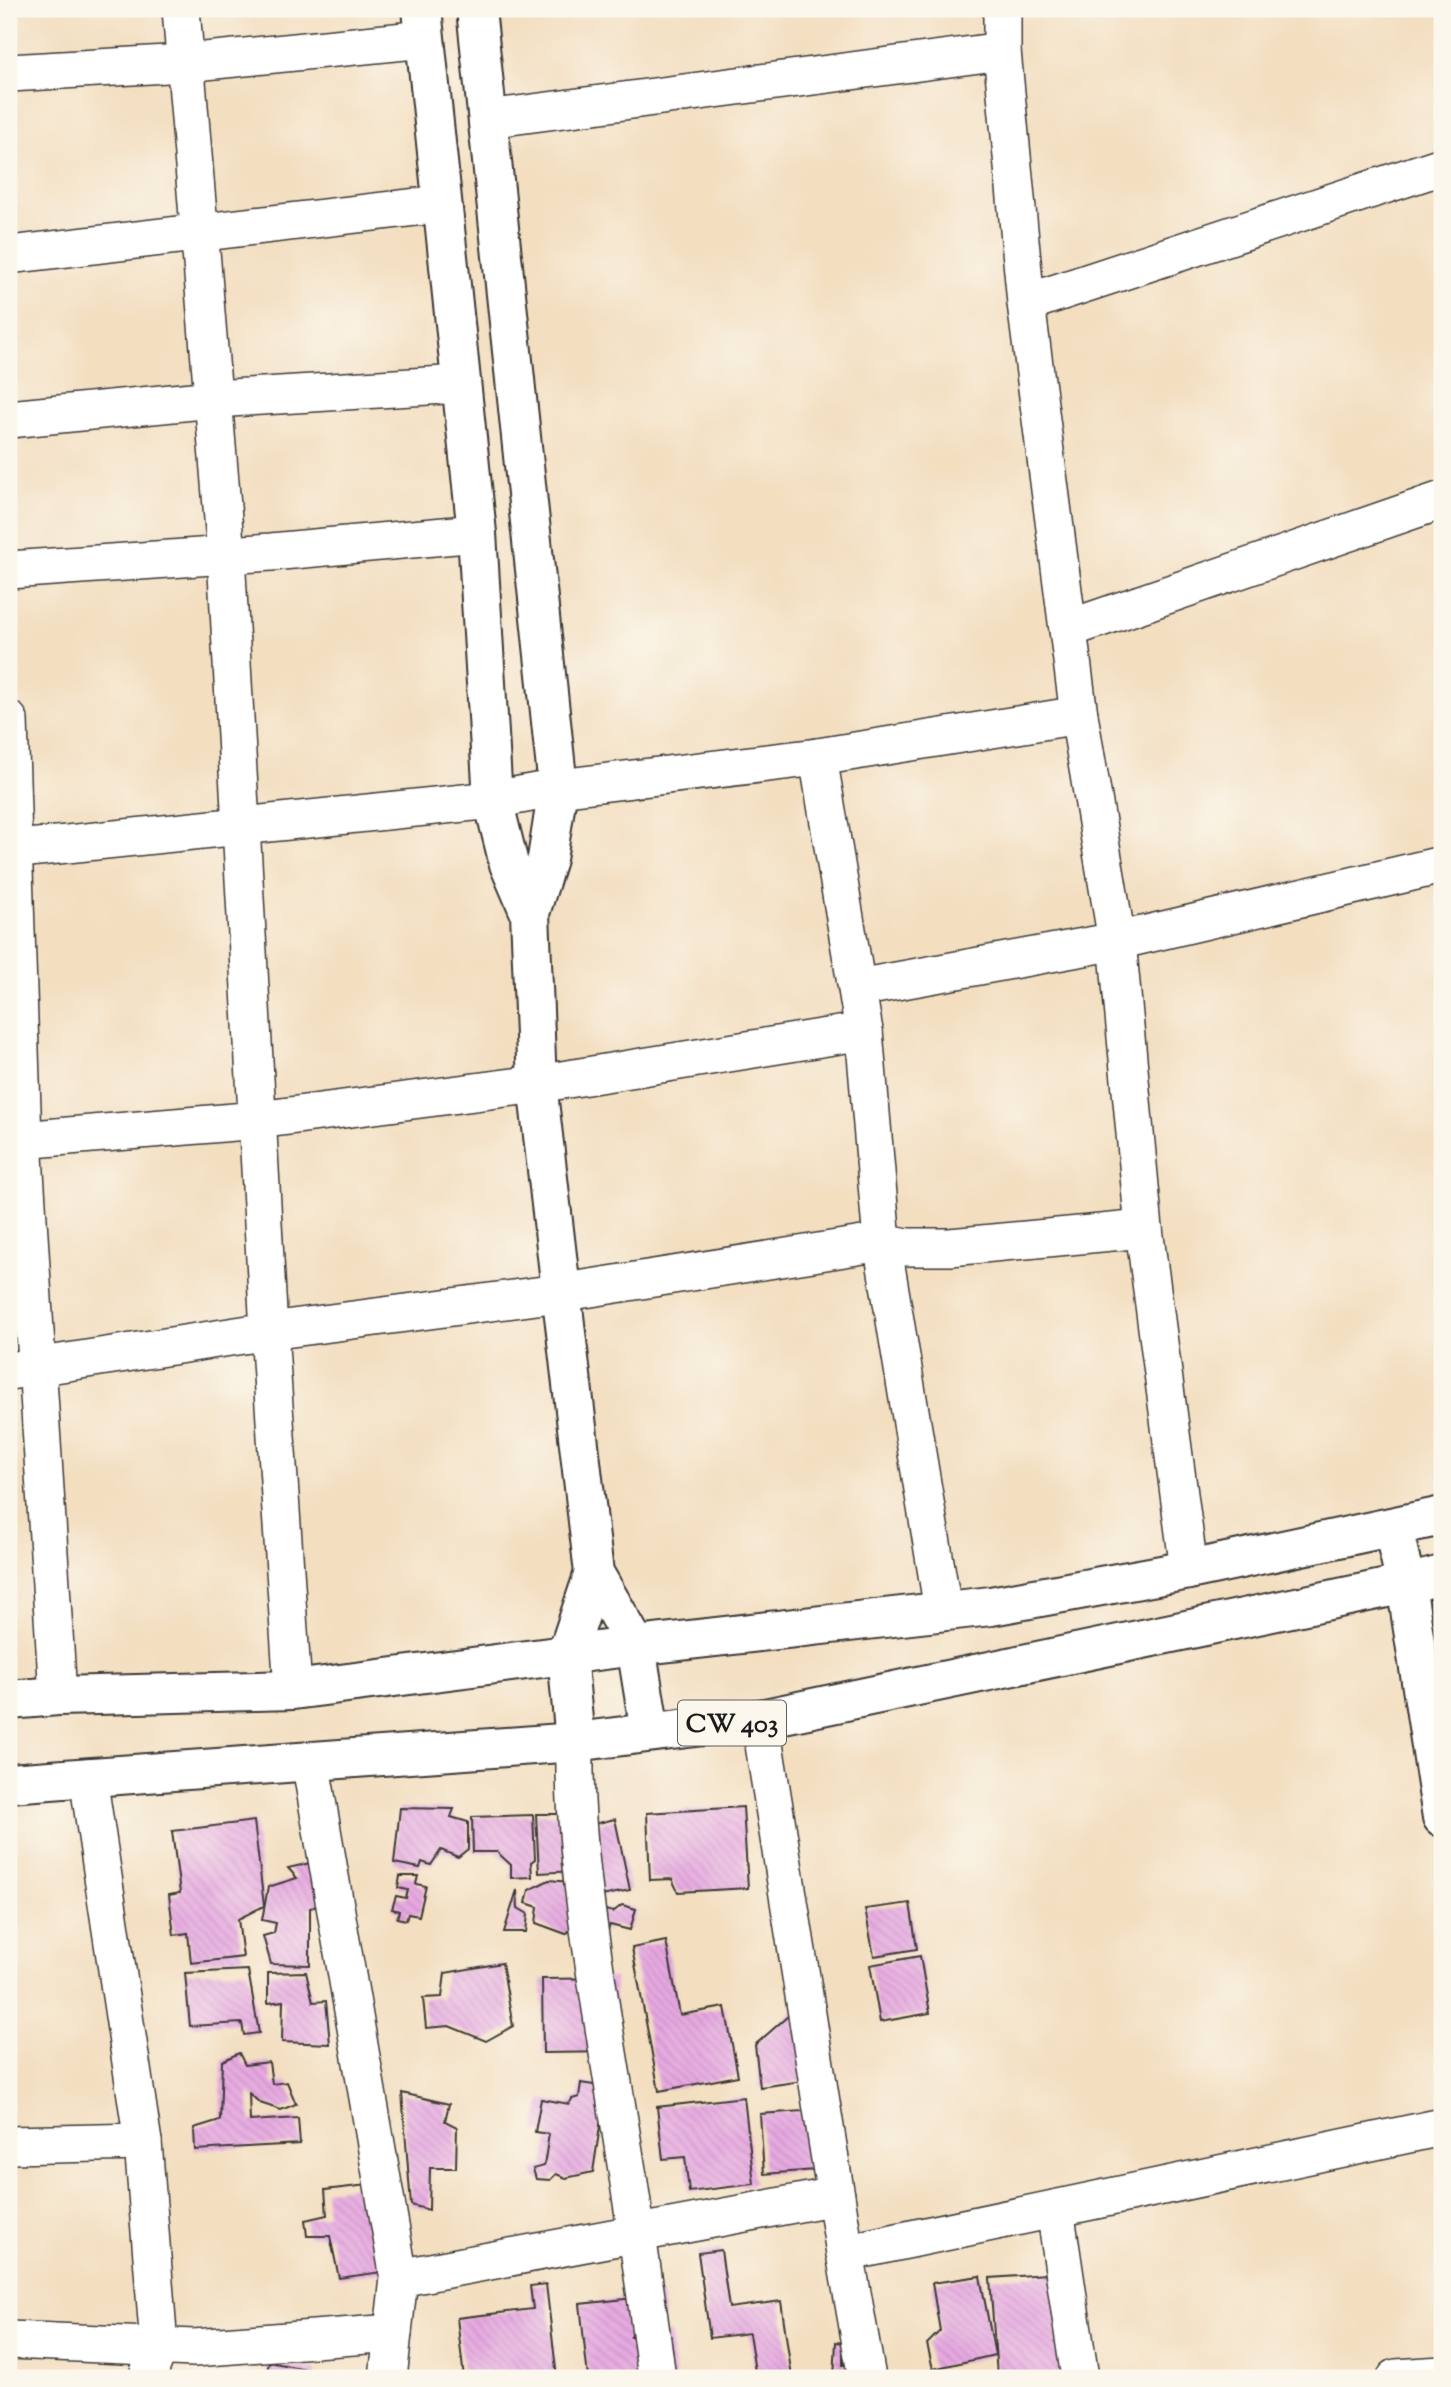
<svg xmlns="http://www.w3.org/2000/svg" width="1451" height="2387" font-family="'Sorts Mill Goudy',serif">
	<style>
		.building { fill: url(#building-back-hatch) }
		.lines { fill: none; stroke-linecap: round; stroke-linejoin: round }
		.street-casing { stroke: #3c3935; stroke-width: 40 }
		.secondary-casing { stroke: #3c3935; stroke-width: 42 }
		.primary-casing { stroke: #3c3935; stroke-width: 42 }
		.street { stroke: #fff; stroke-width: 37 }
		.secondary { stroke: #fff; stroke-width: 38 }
		.primary { stroke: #fff; stroke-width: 38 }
		.labels { text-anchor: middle; stroke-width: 5; stroke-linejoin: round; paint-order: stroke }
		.shield { fill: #fbf7ec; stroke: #5f5e5a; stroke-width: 2 }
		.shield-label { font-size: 26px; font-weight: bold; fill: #1c1c1c }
	</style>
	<defs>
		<pattern id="building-back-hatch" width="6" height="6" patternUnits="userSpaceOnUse" patternTransform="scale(1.75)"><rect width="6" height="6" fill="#e6a8e1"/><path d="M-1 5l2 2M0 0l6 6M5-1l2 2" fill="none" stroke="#c590c0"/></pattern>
	</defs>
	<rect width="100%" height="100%" fill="#fbf7ec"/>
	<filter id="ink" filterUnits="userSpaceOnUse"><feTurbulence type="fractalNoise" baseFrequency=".0143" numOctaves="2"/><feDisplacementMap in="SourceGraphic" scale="14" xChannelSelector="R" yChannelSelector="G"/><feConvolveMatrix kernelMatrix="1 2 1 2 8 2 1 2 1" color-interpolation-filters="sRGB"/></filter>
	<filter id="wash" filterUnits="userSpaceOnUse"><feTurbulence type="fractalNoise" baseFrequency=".00686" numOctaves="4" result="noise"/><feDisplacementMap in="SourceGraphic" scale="28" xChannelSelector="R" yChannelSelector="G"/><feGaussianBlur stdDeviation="1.57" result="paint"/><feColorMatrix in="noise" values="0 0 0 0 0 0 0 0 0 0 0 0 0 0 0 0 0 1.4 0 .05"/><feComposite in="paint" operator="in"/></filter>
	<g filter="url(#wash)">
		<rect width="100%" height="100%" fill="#f3dec0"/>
		<g id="blocks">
			<g class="building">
				<polygon points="743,1807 748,1888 678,1892 672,1879 650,1880 647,1813"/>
				<polygon points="400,1808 454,1809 451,1817 468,1822 468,1849 458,1857 441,1850 431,1865 422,1862 420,1868 394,1863"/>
				<polygon points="536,1814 559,1814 586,1826 615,1819 630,1890 602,1896 575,1871 539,1873"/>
				<polygon points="533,1815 535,1859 531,1862 532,1877 511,1878 511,1865 497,1852 473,1852 472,1817"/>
				<polygon points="254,1821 264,1906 238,1919 243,1957 191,1963 188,1933 174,1935 169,1895 180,1893 172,1831"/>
				<polygon points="319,1861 330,1903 310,1908 310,1965 271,1964 263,1936 274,1933 276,1923 262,1920 268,1887 297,1878 288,1868"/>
				<polygon points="400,1876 418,1876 416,1884 426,1886 419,1916 408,1914 406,1920 397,1918 399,1911 392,1909 396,1896 406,1898 408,1890 398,1888"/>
				<polygon points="549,1880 579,1883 572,1928 566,1934 536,1923 538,1907 526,1903 529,1890"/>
				<polygon points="517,1890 518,1908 528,1914 526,1932 504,1932"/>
				<polygon points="910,1903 917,1949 874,1956 865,1909"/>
				<polygon points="622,1905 636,1909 630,1930 610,1925 607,1933 589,1906 613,1912"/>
				<polygon points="666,1941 680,2015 725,2007 738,2076 659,2091 632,1948"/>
				<polygon points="920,1956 930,2013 880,2022 870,1965"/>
				<polygon points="502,1963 513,2026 486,2041 449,2026 426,2028 423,1998 442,1997 445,1973"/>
				<polygon points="248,1970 259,2033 244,2035 242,2023 190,2026 185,1973"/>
				<polygon points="306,1972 313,2002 326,2001 330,2044 282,2042 283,2001 268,2003 268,1973"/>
				<polygon points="615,1978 616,2052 543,2053 542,1979"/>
				<polygon points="796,2009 810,2080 760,2087 755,2045"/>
				<polygon points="239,2053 245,2065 269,2062 272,2084 287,2082 296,2104 281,2110 260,2103 249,2093 250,2121 298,2118 300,2144 195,2150 194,2128 220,2120 222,2061"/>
				<polygon points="581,2083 606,2087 593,2172 566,2178 556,2174 550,2180 536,2179 533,2169 544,2166 549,2134 535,2132 541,2099 569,2104 572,2099 579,2097"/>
				<polygon points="402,2093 449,2104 445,2121 457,2127 456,2168 430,2168 429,2210 411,2205"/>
				<polygon points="744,2097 754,2184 689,2192 685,2157 663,2159 657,2107"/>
				<polygon points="833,2109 841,2168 764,2174 760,2114"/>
				<polygon points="376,2184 390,2271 339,2278 330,2236 307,2236 305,2220 327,2215 325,2190"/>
				<polygon points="721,2250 729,2308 781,2301 792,2378 756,2378 749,2333 710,2338 698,2253"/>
				<polygon points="1074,2272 1070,2362 1060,2378 997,2376 990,2278"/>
				<polygon points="980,2276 995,2355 933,2369 927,2344 940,2331 932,2283"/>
				<polygon points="546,2284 557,2378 464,2378 457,2318 533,2309 530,2286"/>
				<polygon points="662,2295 664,2316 630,2337 670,2333 675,2378 588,2378 580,2304"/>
				<polygon points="836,2342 851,2344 854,2351 843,2351 843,2365 849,2365 851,2372 844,2373 842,2378 834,2378"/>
				<polygon points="269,2362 316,2371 314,2378 266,2378"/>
			</g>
		</g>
	</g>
	<g filter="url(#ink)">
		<use href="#blocks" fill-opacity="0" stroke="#3c3935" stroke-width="2"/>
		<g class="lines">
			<g class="street-casing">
				<g id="street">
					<polyline points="181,9 226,555 269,1331 293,1690"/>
					<polyline points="1002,9 1002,51 1026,303 1079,715 1117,941 1144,1229 1189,1570"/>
					<polyline points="9,73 185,63 425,39"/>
					<polyline points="488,119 1002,51"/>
					<polyline points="9,255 442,204"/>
					<polyline points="1026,303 1442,166"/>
					<polyline points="9,419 213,399 461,384"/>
					<polyline points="9,570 271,552 477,533"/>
					<polyline points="1068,629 1442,500"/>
					<polyline points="9,720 23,1140 58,1696"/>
					<polyline points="818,757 864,1031 882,1242 943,1610"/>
					<polyline points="9,850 493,800 558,788 818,757 1079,715"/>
					<polyline points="858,988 1117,941 1442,865"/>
					<polyline points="9,1141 258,1120 537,1084 864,1031"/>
					<polyline points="9,1371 269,1331 559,1293 882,1242 907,1247 950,1247 1144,1229"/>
					<polyline points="760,1719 845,2253 867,2378"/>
					<path d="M575 1742C573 1847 592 1950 608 2053 626 2161 643 2269 657 2378"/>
					<polyline points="310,1760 399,2278 388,2378"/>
					<polyline points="88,1777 143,2142 159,2346 147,2378"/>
					<polyline points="9,2145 143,2142"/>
					<polyline points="1055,2209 1080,2378"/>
					<polyline points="845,2253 1442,2127"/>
					<polyline points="399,2278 836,2196"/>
					<polyline points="9,2340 194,2348 393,2333"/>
					<polyline points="1396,2378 1442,2375"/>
				</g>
			</g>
			<g class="secondary-casing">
				<g id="secondary">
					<polyline points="422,9 477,533 493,800 509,864 530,913"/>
					<polyline points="476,9 558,788 547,859 530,913 537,1084 594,1573 636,1646 650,1732"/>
					<polyline points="1393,1528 1406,1584 1442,1817"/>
					<polyline points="575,1742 567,1654 594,1573"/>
				</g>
			</g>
			<g class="primary-casing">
				<g id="primary">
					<polyline points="9,1700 58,1696 293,1690 636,1646 991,1606 1189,1570 1442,1516"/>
					<polyline points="9,1783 575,1742 760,1719 1406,1584 1442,1575"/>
				</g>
			</g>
			<use href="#street" class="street"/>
			<use href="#secondary" class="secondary"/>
			<use href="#primary" class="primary"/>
		</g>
	</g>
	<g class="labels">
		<rect class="shield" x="678" y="1700.5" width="108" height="45" rx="5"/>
		<g class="shield-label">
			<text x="732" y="1732">CW 403</text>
		</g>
	</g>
	<rect width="1451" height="2387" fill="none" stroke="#fbf7ec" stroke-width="35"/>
</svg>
